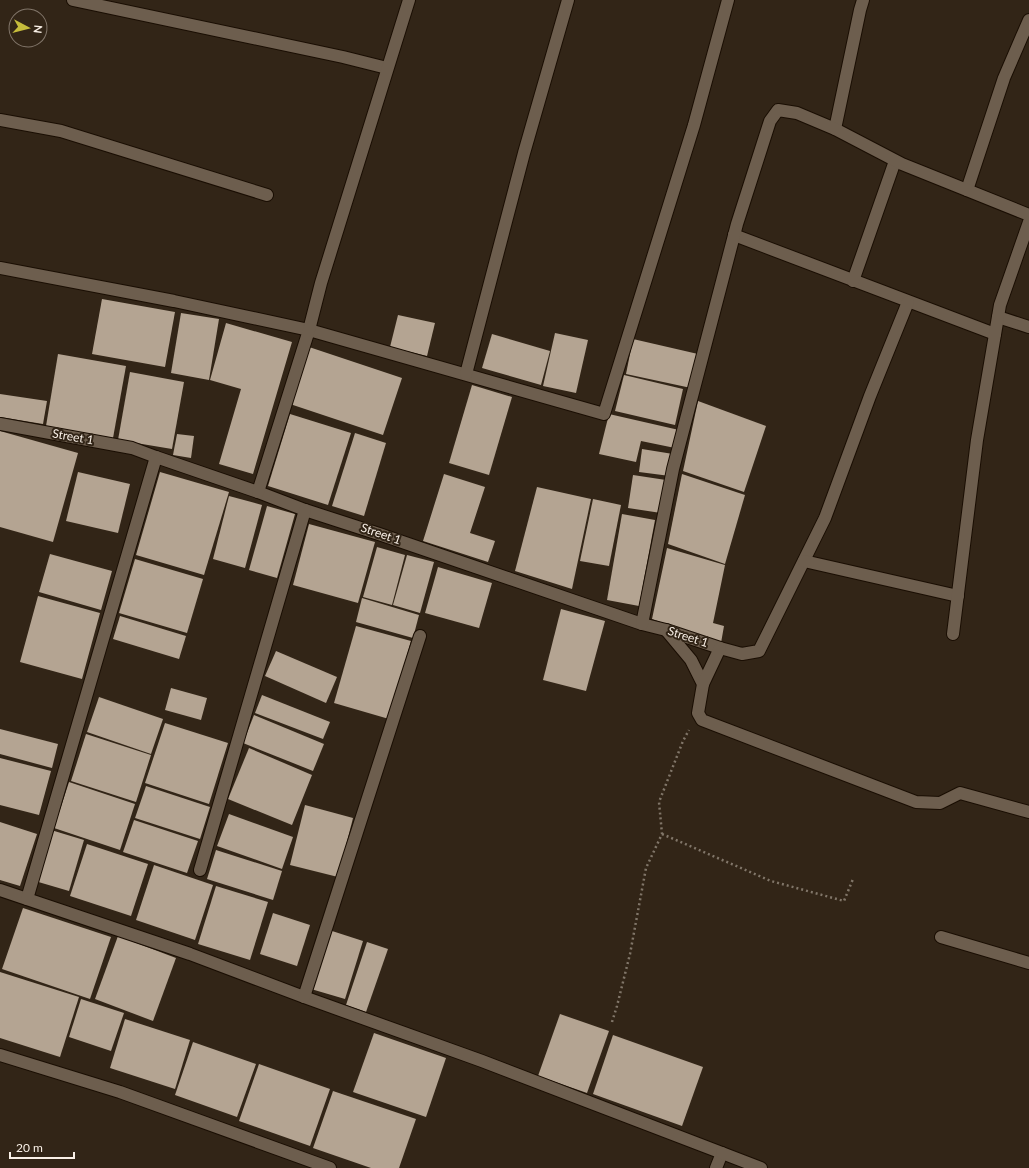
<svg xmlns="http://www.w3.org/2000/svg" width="1029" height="1168" font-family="Lato,sans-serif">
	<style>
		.building { fill: #b4a492 }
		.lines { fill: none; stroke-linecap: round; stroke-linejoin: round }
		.street-casing { stroke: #1a0e03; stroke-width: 14 }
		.path { stroke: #817669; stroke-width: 2.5; stroke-dasharray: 2 3; stroke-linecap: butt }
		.street { stroke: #6d5e4e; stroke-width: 12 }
		.labels { text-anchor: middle; stroke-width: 4; stroke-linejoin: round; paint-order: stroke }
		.street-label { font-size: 12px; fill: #f9f0e7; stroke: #322517 }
	</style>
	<rect width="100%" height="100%" fill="#322517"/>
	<g class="building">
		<polygon points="102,299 175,312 165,367 92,354"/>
		<polygon points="181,313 219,319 209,380 171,373"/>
		<polygon points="398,315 435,323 427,356 390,347"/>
		<polygon points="226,323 292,342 253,474 219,464 241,389 210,380"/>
		<polygon points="555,333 588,340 576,393 543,386"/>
		<polygon points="492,334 550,351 541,385 482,368"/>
		<polygon points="633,339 698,354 691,388 626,374"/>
		<polygon points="309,347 402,378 383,435 290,404"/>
		<polygon points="58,354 126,366 113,438 46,426"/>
		<polygon points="130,372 184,382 172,449 118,440"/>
		<polygon points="624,375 683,389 675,425 615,411"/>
		<polygon points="472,385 512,397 489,475 449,463"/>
		<polygon points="0,394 47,401 43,424 0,417"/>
		<polygon points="698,401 766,426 744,492 683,471"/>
		<polygon points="290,414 351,433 328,505 268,486"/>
		<polygon points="609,414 679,430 675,448 641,441 636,462 599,454"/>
		<polygon points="0,431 78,453 53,542 0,527"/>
		<polygon points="355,433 386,443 364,516 332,506"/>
		<polygon points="177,434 194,436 191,458 173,455"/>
		<polygon points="642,449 673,454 670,476 639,472"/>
		<polygon points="78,472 130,484 118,533 66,521"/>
		<polygon points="160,472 229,492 204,575 136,555"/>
		<polygon points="444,474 485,487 470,533 495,541 488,562 423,541"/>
		<polygon points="682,474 745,495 725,564 668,544"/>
		<polygon points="633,475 666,480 661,513 628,508"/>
		<polygon points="537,487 591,499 572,589 515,571"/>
		<polygon points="229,496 262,505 245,568 213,559"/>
		<polygon points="593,499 621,505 609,566 580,561"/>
		<polygon points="267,506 295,514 277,578 249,570"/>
		<polygon points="622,514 655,520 639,606 607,600"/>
		<polygon points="309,524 375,542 358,603 293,585"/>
		<polygon points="377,547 405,555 392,605 363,597"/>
		<polygon points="667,548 725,565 713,623 724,626 721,643 652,619"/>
		<polygon points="50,554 112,571 101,610 39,592"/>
		<polygon points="407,555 434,562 420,613 393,605"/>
		<polygon points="135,559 203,579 187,633 119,613"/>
		<polygon points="438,567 492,583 479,628 425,613"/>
		<polygon points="38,596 100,613 82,679 20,662"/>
		<polygon points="362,598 419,615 413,638 356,622"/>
		<polygon points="561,609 605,621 586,691 543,680"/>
		<polygon points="120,616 186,636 179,659 113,639"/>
		<polygon points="356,626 411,641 389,719 334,703"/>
		<polygon points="276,651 337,677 326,703 265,676"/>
		<polygon points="171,688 207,698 201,720 165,710"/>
		<polygon points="262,695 330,722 323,739 255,713"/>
		<polygon points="99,697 163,719 151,754 87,732"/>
		<polygon points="254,715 324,744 313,771 243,743"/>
		<polygon points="165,723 228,743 209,804 145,783"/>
		<polygon points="0,729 58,744 52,768 0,754"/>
		<polygon points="86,734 151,755 136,802 71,781"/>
		<polygon points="249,748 312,775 292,825 228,799"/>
		<polygon points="0,758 51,771 39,815 0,805"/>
		<polygon points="69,782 135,804 120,850 54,828"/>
		<polygon points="146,786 210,807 200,839 135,818"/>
		<polygon points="305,805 353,818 338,877 290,865"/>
		<polygon points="229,814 293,837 282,869 217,846"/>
		<polygon points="134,820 198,841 187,873 123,852"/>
		<polygon points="0,822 37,834 20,886 0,880"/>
		<polygon points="51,830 84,840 69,891 35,881"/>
		<polygon points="87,844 148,864 131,916 70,896"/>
		<polygon points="216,850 282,871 273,900 207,879"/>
		<polygon points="154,865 213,885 195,940 136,920"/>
		<polygon points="216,886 268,902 250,960 198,944"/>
		<polygon points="23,908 111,937 90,999 2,969"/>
		<polygon points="273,913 310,925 297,966 260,954"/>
		<polygon points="329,930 363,941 345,999 311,989"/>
		<polygon points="118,936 176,958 153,1021 95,999"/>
		<polygon points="367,942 388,949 366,1012 346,1005"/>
		<polygon points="0,972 79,997 60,1057 0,1038"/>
		<polygon points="81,999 124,1013 111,1051 69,1037"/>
		<polygon points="560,1014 609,1031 587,1093 538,1076"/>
		<polygon points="125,1019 190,1040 175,1089 110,1068"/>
		<polygon points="374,1033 446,1058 426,1117 353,1092"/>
		<polygon points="613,1035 703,1067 682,1126 593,1094"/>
		<polygon points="193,1042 256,1064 237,1117 175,1095"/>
		<polygon points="259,1064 330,1089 310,1146 239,1121"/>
		<polygon points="333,1091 416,1119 399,1168 371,1168 313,1148"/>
	</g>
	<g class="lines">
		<g class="street-casing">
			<g id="street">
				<polyline points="73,0 343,57 387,68"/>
				<polyline points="0,120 61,131 267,195"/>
				<polyline points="835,129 860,10 863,0"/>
				<polyline points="967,190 1004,78 1029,20"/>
				<polyline points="734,235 995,334"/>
				<polyline points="0,268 174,301 309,330 604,414 694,125 728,0"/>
				<polyline points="853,281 895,161"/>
				<polyline points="998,317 1029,327"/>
				<polyline points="466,374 524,153 568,0"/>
				<polyline points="0,424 132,448 156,457 258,492 305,510 379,534 642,624 666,630 720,648 742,654 759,651 825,518 870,396 908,302"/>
				<polyline points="258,492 309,330 321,283 409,0"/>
				<polyline points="804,561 958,596"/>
				<polyline points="642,624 673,469 737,224 770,121 778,110 797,113 835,129 902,164 1029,215"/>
				<polyline points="666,630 691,660 703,684 698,713 702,720 916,802 940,803 960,793 1029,812"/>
				<polyline points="953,634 977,440 1000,305 1029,222"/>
				<polyline points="703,684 720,648"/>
				<polyline points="200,870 305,510"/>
				<polyline points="0,890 190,954 304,997 482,1061 722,1153 716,1168"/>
				<polyline points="27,899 156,457"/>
				<polyline points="941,937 1029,963"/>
				<polyline points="304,997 420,636"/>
				<polyline points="0,1055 120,1092 330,1168"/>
				<polyline points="722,1153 761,1168"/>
			</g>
		</g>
		<g class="path">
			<polyline points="662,834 771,881 844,901 853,879"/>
			<polyline points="612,1022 617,1006 630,954 646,868 662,834 659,802 683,741 689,730"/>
		</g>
		<use href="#street" class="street"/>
	</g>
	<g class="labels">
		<g class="street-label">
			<text transform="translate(73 437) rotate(10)" y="4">Street 1</text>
			<text transform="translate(381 534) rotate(19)" y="4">Street 1</text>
			<text transform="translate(688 637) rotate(18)" y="4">Street 1</text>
		</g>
	</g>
	<g transform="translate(28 28) rotate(97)"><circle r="19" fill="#322517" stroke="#82766a"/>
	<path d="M0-3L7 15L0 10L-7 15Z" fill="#c6bc3c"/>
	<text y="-6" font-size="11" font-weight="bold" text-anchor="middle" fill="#f9f0e7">N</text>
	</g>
	<path d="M10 1152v6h64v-6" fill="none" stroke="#f9f0e7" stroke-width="2"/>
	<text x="16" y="1152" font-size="12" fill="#f9f0e7" stroke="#322517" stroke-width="3" paint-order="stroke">20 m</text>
</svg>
